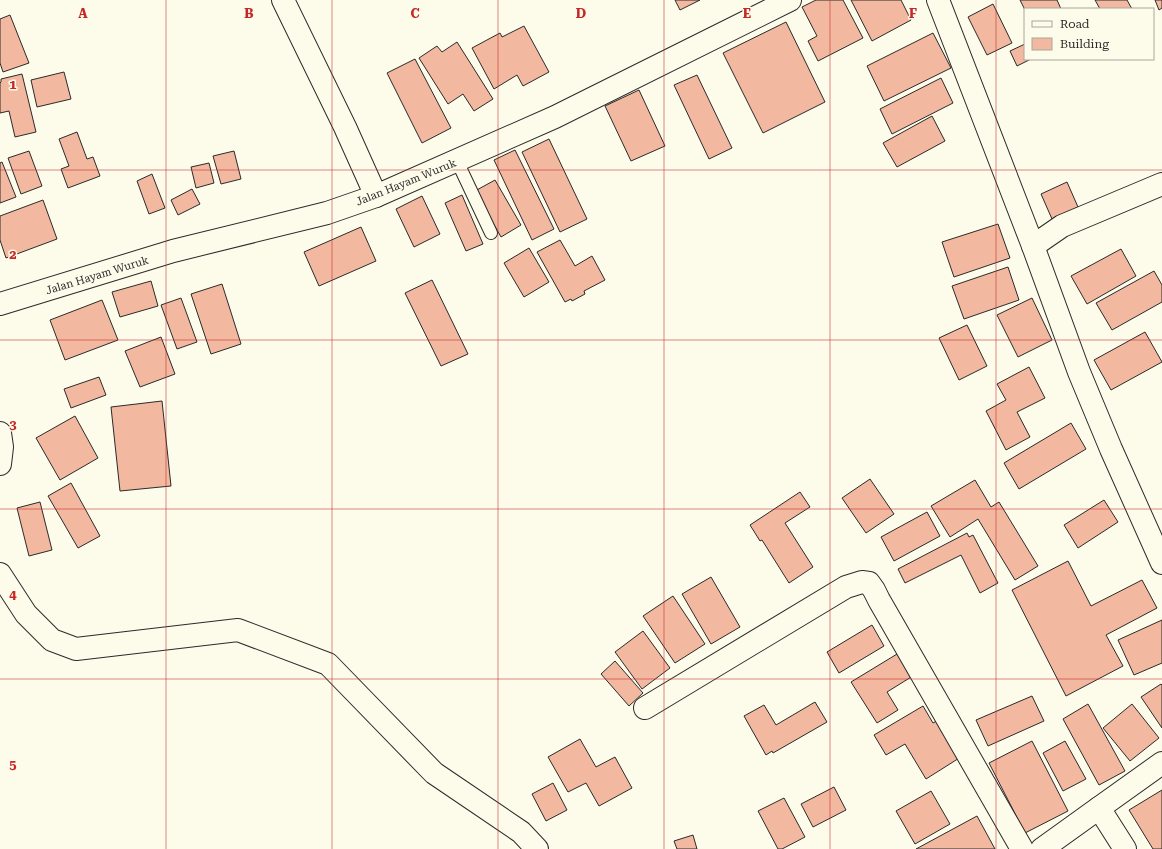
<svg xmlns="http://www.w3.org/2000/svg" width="1162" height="849" font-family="'Roboto Serif',serif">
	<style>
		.building { fill: #f2b8a0; stroke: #2b2b2b }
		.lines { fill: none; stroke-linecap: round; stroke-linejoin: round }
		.service-casing { stroke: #2b2b2b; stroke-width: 14 }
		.minor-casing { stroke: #2b2b2b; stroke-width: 24 }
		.tertiary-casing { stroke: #2b2b2b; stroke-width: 24 }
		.service { stroke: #fdfbea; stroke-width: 12 }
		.minor { stroke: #fdfbea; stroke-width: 22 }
		.tertiary { stroke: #fdfbea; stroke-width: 22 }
		.grid { fill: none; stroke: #c62828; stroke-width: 1; stroke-opacity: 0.55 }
		.labels { text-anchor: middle; stroke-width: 3; stroke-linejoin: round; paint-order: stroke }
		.street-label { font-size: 11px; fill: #2b2b2b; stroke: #fdfbea }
		.grid-label { font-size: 13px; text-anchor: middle; font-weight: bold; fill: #c62828; stroke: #fdfbea; stroke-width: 3; stroke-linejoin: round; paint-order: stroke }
	</style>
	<rect width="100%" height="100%" fill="#fdfbea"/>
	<g class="building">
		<polygon points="675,0 700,0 680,10"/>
		<polygon points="816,0 843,0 863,38 818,61 808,41 817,36 802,7"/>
		<polygon points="851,0 901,0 911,20 872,41"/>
		<polygon points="1020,0 1057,0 1061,9 1025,10"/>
		<polygon points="1095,0 1127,0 1132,9 1100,9"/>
		<polygon points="1155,0 1162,0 1162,8 1159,10"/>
		<polygon points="993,4 1012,43 987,55 968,17"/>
		<polygon points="10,15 29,63 3,72 0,63 0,19"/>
		<polygon points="786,22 825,102 763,133 723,53"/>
		<polygon points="524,26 549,72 523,86 517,75 494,89 472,48 500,33 502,37"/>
		<polygon points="933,33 951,68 884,101 867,66"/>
		<polygon points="457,42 493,99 474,111 463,94 448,104 419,58 437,46 442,52"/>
		<polygon points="1025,44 1025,59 1031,59 1017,66 1010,51"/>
		<polygon points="415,59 451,128 422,143 387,73"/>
		<polygon points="64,72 71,99 37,107 31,80"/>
		<polygon points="22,74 36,132 15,137 9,111 0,113 0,83 1,82 1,79"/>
		<polygon points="697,75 732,148 709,159 674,85"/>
		<polygon points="941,78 953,103 892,134 880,109"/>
		<polygon points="639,90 665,146 631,161 605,106"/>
		<polygon points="932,116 945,141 897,167 883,143"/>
		<polygon points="77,132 87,159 93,157 100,176 68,188 61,169 69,166 59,139"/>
		<polygon points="549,139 587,219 560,232 522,152"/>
		<polygon points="515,150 554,229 532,240 494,160"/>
		<polygon points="29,151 42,186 21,194 8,158"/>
		<polygon points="234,151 241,179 221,184 213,156"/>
		<polygon points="2,162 16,197 0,203 0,163"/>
		<polygon points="209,163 214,183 196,188 191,167"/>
		<polygon points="152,174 165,208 149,214 137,181"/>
		<polygon points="495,180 521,225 501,237 475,191"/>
		<polygon points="1067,182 1078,207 1052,219 1041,194"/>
		<polygon points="192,189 200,204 178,215 171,200"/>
		<polygon points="462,195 483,244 466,251 445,203"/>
		<polygon points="422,196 440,234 414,247 396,209"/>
		<polygon points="43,200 57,239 6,258 0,240 0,216"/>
		<polygon points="998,224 1010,258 954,277 942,242"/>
		<polygon points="361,227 376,261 319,286 304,252"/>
		<polygon points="560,240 575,266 592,256 605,280 584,291 585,294 572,301 571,299 565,302 537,252"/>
		<polygon points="529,248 549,282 524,297 504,263"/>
		<polygon points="1121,249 1136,276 1087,304 1071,276"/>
		<polygon points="1008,267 1019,300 964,319 952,286"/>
		<polygon points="1154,271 1162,285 1162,302 1112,330 1096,303"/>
		<polygon points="432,280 468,354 441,366 405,293"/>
		<polygon points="151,281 158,306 120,317 112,292"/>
		<polygon points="222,284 241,344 211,354 191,294"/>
		<polygon points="181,298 197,342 177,349 161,305"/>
		<polygon points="1032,298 1052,340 1018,357 997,315"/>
		<polygon points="102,300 118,340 65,360 50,320"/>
		<polygon points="967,325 987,366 959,380 939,338"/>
		<polygon points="1145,332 1162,362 1111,390 1094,360"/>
		<polygon points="161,337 175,374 140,387 125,351"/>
		<polygon points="1029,367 1045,398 1017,412 1030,437 1006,450 986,411 1006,400 997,384"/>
		<polygon points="99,377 106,395 71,408 64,389"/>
		<polygon points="162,401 171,486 120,491 111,407"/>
		<polygon points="75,416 98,458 60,480 36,438"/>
		<polygon points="1071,423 1086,449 1019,489 1004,463"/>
		<polygon points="870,479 894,514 866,533 842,498"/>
		<polygon points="975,480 991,507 999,502 1038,566 1015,580 978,519 950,537 931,506"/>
		<polygon points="71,483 100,536 78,548 48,496"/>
		<polygon points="800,492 810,507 785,523 813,567 789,583 762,540 760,541 750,525"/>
		<polygon points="1104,500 1118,522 1078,548 1064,525"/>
		<polygon points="40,502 52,550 29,556 17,508"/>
		<polygon points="927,512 940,536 894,561 881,537"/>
		<polygon points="967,533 969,537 973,535 998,583 980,593 961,555 905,583 898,569"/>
		<polygon points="1068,561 1091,606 1142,580 1157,608 1106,635 1123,666 1066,696 1012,590"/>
		<polygon points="711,577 740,627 711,644 682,594"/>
		<polygon points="673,596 705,644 675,663 643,616"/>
		<polygon points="1162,620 1162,663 1134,675 1118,640"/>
		<polygon points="872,625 884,646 839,673 827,652"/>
		<polygon points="643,631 670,668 642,689 615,652"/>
		<polygon points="902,651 916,674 887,692 898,710 877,723 851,682"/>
		<polygon points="615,661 643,693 629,706 601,674"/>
		<polygon points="1161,684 1162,685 1162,728 1141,697"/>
		<polygon points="1032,696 1044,721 988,746 976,720"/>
		<polygon points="815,702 827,722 773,753 772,751 766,755 744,716 764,705 776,725"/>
		<polygon points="1088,704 1125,771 1099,785 1063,719"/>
		<polygon points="1132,704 1159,738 1130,761 1103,728"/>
		<polygon points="923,706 933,723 942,718 964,755 926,779 905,744 886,755 874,735"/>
		<polygon points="580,739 596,767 615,757 632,788 599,806 586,783 568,792 548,757"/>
		<polygon points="1032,741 1068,811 1025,833 989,763"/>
		<polygon points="1065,741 1086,779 1063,791 1043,753"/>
		<polygon points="553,783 567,810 546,821 532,794"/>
		<polygon points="834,787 846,810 813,827 801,804"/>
		<polygon points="1162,790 1162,849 1153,849 1129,810"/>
		<polygon points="931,791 950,824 915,844 896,811"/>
		<polygon points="784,798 805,837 782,849 778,849 758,811"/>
		<polygon points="977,816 995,849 916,849"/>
		<polygon points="693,835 697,849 677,849 674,841"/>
	</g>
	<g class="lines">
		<g class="service-casing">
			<polyline id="service" points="457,161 491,233"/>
		</g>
		<g class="minor-casing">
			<g id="minor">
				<polyline points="283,0 345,127 376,196"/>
				<polyline points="1033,246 1062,226 1162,184"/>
				<polyline points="0,433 2,447 0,464"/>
				<polyline points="0,574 26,614 52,640 76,649 238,630 328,664 434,773 521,832 537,849"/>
				<polyline points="645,708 846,587 862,582 869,583 874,590 879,600 1022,849"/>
				<polyline points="1042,849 1099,808"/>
			</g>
		</g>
		<g class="tertiary-casing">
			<g id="tertiary">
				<polyline points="938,0 1033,246 1079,372 1111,449 1162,563"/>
				<polyline points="0,304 173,251 327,213 376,196 555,117 790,0"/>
				<polyline points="1125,849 1099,808 1162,763"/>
			</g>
		</g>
		<use href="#service" class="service"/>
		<use href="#minor" class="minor"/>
		<use href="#tertiary" class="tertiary"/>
	</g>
	<path class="grid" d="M166 0V849M332 0V849M498 0V849M664 0V849M830 0V849M996 0V849M0 170H1162M0 340H1162M0 509H1162M0 679H1162"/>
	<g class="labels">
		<g class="street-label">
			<text transform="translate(406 182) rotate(-22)" y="4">Jalan Hayam Wuruk</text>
			<text transform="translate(97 275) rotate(-17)" y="4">Jalan Hayam Wuruk</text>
		</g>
	</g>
	<g class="grid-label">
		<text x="83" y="18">A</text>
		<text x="249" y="18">B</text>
		<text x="415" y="18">C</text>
		<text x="581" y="18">D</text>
		<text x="747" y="18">E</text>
		<text x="913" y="18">F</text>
		<text x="13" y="89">1</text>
		<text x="13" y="259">2</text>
		<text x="13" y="429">3</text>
		<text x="13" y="599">4</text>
		<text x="13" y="769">5</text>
	</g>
	<rect x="1024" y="8" width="130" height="52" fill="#fdfbea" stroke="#a9a89e"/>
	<rect x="1032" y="21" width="20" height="6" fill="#fdfbea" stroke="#a9a89e"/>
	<text x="1060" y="28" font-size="12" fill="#2b2b2b">Road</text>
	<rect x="1032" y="38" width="20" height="12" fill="#f2b8a0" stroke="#a9a89e"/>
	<text x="1060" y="48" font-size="12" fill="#2b2b2b">Building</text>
</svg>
